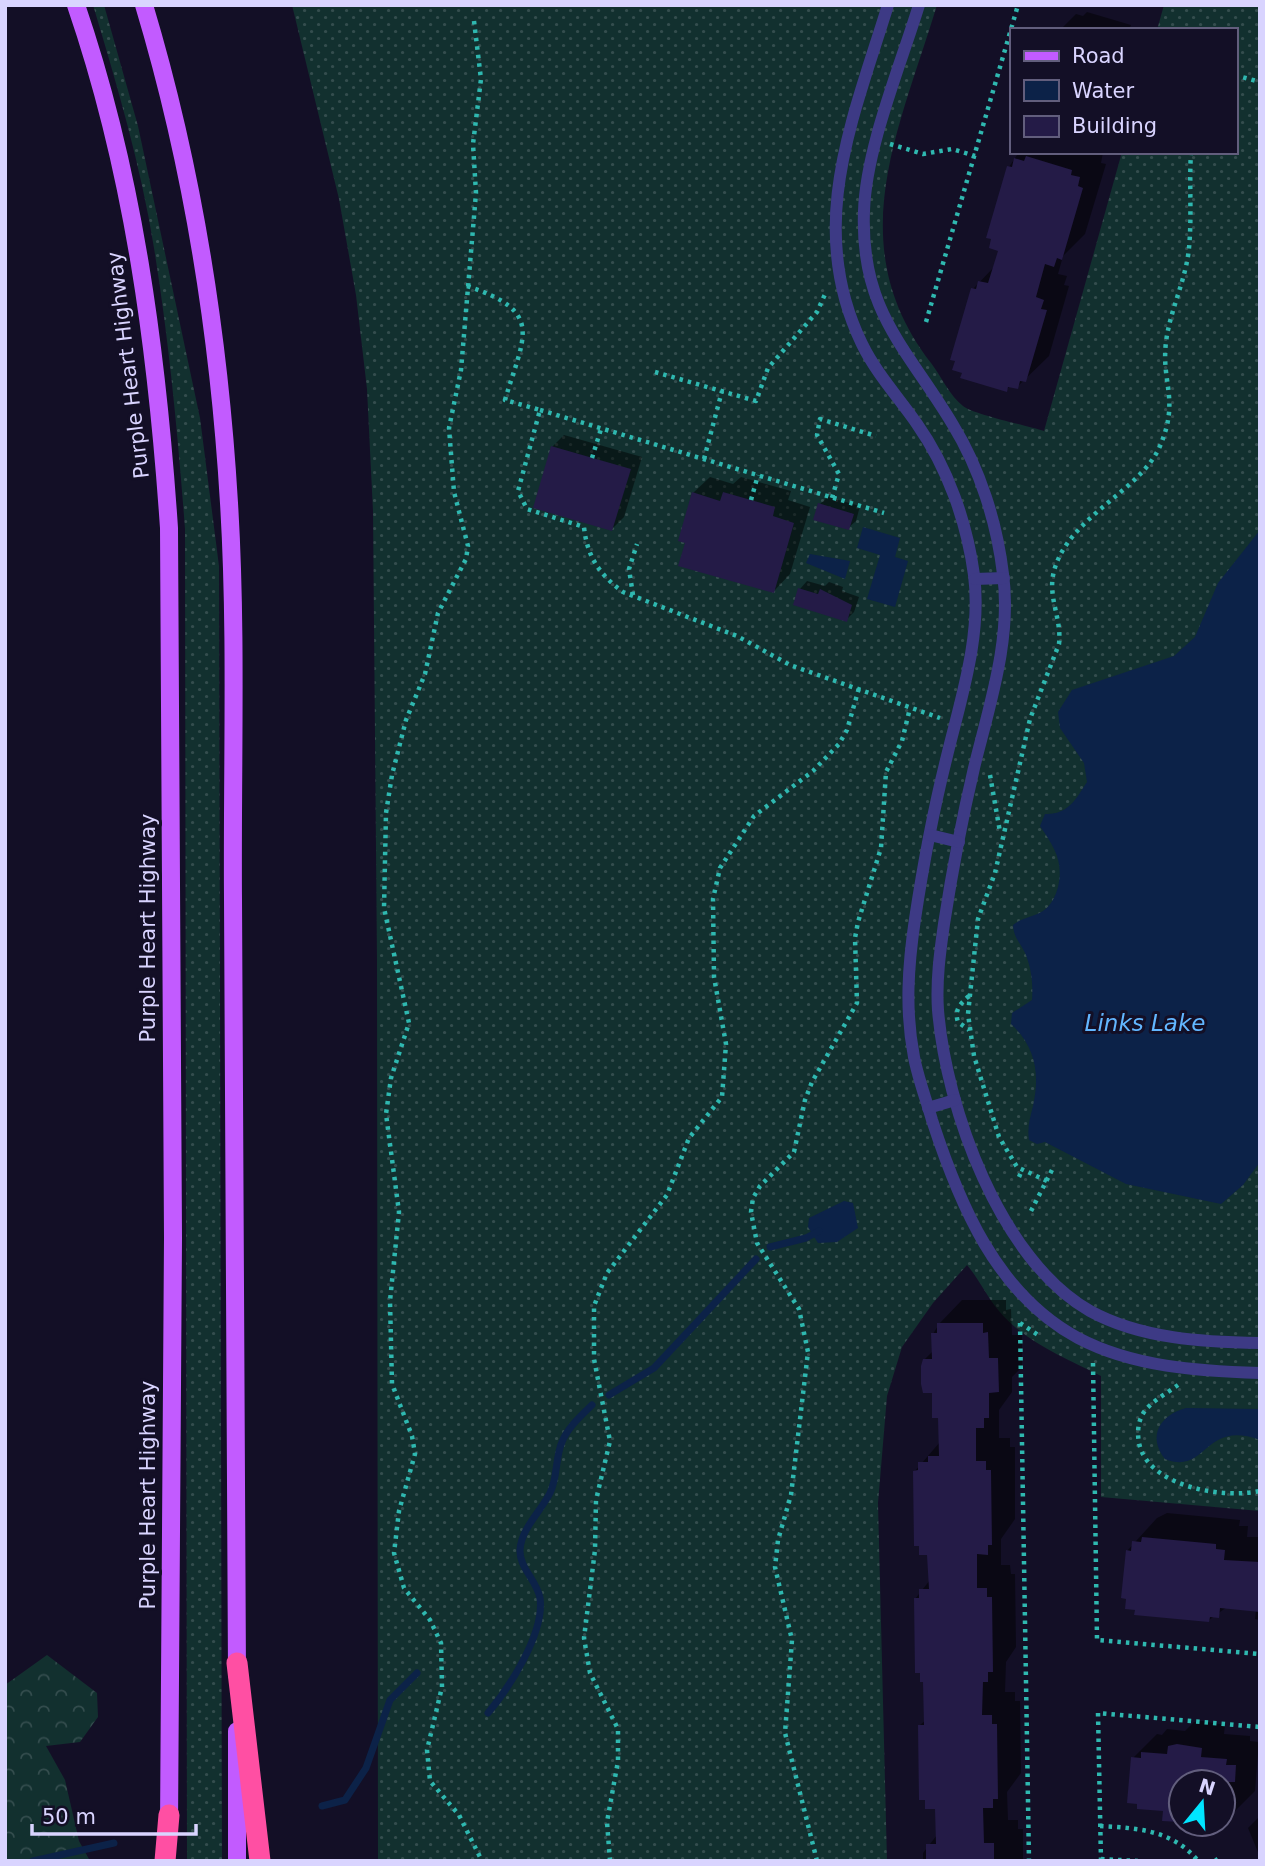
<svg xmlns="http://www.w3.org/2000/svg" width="1265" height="1866" font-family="'DejaVu Sans',sans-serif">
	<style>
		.grass { fill: url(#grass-dots) }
		.forest { fill: url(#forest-crowns) }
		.water { fill: #0c2248 }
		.shadow { fill: #0007 }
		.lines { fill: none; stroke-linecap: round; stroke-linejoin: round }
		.stream { stroke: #0c2248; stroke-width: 7 }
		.building { fill: #241b47 }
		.path { stroke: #2fb8b0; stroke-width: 4.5; stroke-dasharray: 3.5 5; stroke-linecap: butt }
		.service { stroke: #3d3a85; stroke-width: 12 }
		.primary { stroke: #c25bff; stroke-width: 18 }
		.motorway { stroke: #ff4fa3; stroke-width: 21 }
		.labels { text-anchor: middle; stroke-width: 6; stroke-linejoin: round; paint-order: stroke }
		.street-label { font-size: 21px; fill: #d9d4ff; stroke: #130f26 }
		.water-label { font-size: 23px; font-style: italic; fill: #62b6ff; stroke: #130f26 }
	</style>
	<defs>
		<pattern id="grass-dots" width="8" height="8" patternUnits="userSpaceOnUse" patternTransform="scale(1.75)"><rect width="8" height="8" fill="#12302f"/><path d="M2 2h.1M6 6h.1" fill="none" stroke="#344d4e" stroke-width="1.8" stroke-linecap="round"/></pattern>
		<pattern id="forest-crowns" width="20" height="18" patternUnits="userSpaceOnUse" patternTransform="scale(1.75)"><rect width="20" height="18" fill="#12302f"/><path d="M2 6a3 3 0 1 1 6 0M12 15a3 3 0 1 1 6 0" fill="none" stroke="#344d4e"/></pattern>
	</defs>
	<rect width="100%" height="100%" fill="#130f26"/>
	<g class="grass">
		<path d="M93 5H104L138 126 200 418 219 566 222 1861H187L185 529C178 435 169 341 154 248 141 166 117 85 93 5Z"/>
		<path d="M292 5H937C899 131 840 245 931 363 941 376 950 396 963 406 972 414 1028 426 1044 431L1122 152H1235V30H1157L1164 5H1260V1511L1101 1497V1376C1065 1358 1025 1342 999 1311 987 1297 979 1279 967 1265L933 1303 902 1347 887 1396 878 1503 887 1861H378L377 959 373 511 367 389 356 295 339 199Z"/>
	</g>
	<polygon class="forest" points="47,1655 97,1693 98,1717 80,1742 46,1746 65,1780 79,1841 90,1861 5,1861 5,1685"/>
	<g class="water">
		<polygon points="863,527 900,538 895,557 908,561 895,607 867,599 880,555 857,548"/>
		<path d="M1260 530V1162L1243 1185 1221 1204 1126 1184 1045 1142 1037 1144 1029 1140C1027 1128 1030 1118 1033 1106 1040 1074 1036 1047 1011 1024L1012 1013 1032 1000C1033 985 1032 971 1026 955 1021 943 1014 939 1013 925 1023 917 1034 917 1043 911 1051 906 1056 895 1058 887 1064 861 1054 847 1040 826L1045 814C1068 815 1076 799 1087 782L1084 763 1060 728 1058 712 1072 690 1174 656 1195 637 1218 583Z"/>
		<polygon points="810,554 850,561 845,579 806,563"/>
		<polygon points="844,1201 853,1203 858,1228 837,1242 818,1243 808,1227 809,1218"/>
		<path d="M1186 1408 1260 1409V1440C1203 1419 1207 1476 1165 1459 1147 1436 1160 1415 1186 1408Z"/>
	</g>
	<g class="shadow">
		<polygon points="1087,12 1131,25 1129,30 1060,30 1076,14 1083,16"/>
		<polygon points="1019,152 1103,152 1101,163 1106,164 1085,234 1063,256 1058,274 1067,276 1064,285 1069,286 1049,356 1017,387 1011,385 1006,390 973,289 995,266 1001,250 1009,167"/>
		<polygon points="564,435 642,457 624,517 612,529 552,447"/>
		<polygon points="710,477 733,484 741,477 791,491 788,500 810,507 790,574 774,591 687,542 693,493"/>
		<polygon points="828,497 860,506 856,521 848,528 820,504"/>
		<polygon points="807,581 825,586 829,582 843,587 842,591 859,597 854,612 846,620 800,589"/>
		<polygon points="962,1300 1006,1300 1006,1310 1011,1309 1012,1335 1022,1335 1022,1367 1012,1377 1012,1392 999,1410 999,1438 1010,1438 1010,1447 1015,1447 1015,1519 1001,1539 1001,1565 1010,1565 1011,1574 1015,1574 1016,1647 1006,1662 1005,1692 1015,1692 1015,1701 1020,1701 1021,1773 1007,1792 1008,1820 1018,1820 1018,1829 1023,1829 1023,1861 923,1861 923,1853 937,1835 936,1807 920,1725 926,1720 925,1681 915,1599 930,1580 929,1553 915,1471 940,1442 940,1417 924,1360 933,1351 933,1334 939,1324"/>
		<polygon points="1167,1513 1240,1520 1239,1526 1248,1526 1247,1537 1260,1537 1260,1620 1255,1619 1256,1610 1227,1607 1209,1620 1127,1551 1157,1518"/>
		<polygon points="1202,1721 1225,1725 1224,1734 1250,1736 1250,1741 1259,1742 1255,1791 1231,1815 1223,1814 1223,1782 1181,1782 1181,1821 1164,1810 1133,1758 1157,1734 1162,1735 1167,1729 1185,1731 1194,1722"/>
		<polygon points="1260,1816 1260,1857 1248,1828"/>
	</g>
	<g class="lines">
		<g class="stream">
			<polyline points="770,1247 806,1238 819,1231"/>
			<polyline points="609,1395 654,1368 756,1259"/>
			<path d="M488 1713C509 1688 545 1633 540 1598 537 1581 519 1567 520 1550 521 1529 541 1511 550 1493 558 1477 555 1458 562 1442 568 1427 581 1416 592 1405"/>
			<polyline points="322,1806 345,1800 366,1768 390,1700 417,1673"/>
			<polyline points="33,1861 114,1843"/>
		</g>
	</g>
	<g class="building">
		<polygon points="1026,156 1072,170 1071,175 1080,177 1078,186 1083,188 1062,260 1057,258 1054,267 1045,264 1036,297 1044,300 1041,309 1047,310 1026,382 1020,381 1018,389 1008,387 1007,392 960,378 962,373 952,370 955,361 950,360 971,288 976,289 978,281 988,283 998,251 989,248 991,239 986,238 1007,166 1012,167 1014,158 1024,161"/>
		<polygon points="551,446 631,469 612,531 533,508"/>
		<polygon points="692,492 720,501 723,492 775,507 773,516 794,523 774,593 678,566 685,543 678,541"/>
		<polygon points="818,503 854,514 849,530 813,520"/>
		<polygon points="798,588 818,594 820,589 852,605 847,622 793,605"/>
		<polygon points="937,1323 983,1323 983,1333 988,1332 989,1358 998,1358 999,1392 989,1393 989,1418 984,1418 984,1428 976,1428 976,1461 986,1461 986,1470 991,1470 992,1545 988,1545 988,1555 977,1554 977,1588 987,1588 987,1597 992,1597 993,1672 988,1672 988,1682 983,1682 982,1715 992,1715 992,1724 997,1724 998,1799 993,1799 993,1808 983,1808 984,1843 994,1843 994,1861 926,1861 926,1844 936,1844 935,1809 925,1809 925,1800 919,1800 918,1725 924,1725 923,1682 920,1682 920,1673 915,1673 914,1598 919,1598 919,1589 929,1589 927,1555 919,1555 919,1546 914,1546 913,1471 918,1470 918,1462 928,1462 928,1456 939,1456 938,1418 932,1418 932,1393 923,1393 921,1384 921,1366 923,1359 932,1359 931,1333 937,1333"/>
		<polygon points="1142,1537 1216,1544 1216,1549 1225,1550 1224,1560 1260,1562 1260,1612 1220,1608 1219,1618 1210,1617 1209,1622 1134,1615 1135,1610 1125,1609 1126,1599 1121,1598 1126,1550 1131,1551 1132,1541 1141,1542"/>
		<polygon points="1177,1744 1202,1748 1201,1757 1227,1759 1226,1765 1236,1765 1235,1782 1181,1782 1181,1822 1162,1821 1163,1811 1137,1809 1137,1804 1127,1803 1131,1757 1141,1758 1141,1752 1167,1754 1168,1746"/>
	</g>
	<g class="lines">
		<g class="path">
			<polyline points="474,21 481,79 473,144 476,193 461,370 449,428 454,492 468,546 466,559 438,613 425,674 406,720 392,775 386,813 384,908 409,1023 391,1078 386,1114 399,1212 390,1301 392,1384 412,1436 415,1454 399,1511 394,1553 404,1588 430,1620 441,1643 442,1687 427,1750 430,1781 459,1815 482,1861"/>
			<polyline points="1235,75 1260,82"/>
			<polyline points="890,144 923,154 952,149 975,156"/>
			<path d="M467 286C545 312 524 335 505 400L540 410 518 491 527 509 584 527C587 557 600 575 623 592L737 636 790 665 940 718"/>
			<polyline points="926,322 1018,5"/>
			<polyline points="655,372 756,401 768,368 817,312 826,292"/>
			<polyline points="540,410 884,513"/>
			<polyline points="592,458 601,429"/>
			<polyline points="704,459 722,391"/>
			<polyline points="832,498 839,474 817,435 820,419 876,436"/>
			<polyline points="751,500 758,475"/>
			<polyline points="633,595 629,569 637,544"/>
			<polyline points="990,775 1000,832"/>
			<path d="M969 996C960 1004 954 1010 958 1022L969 1030"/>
			<polyline points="1019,1177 1022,1170"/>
			<path d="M1047 1181 1017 1167 999 1137 974 1056 968 1014 978 919 995 873 1030 719 1059 644C1062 618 1047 597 1054 571 1068 517 1141 491 1160 446 1180 399 1161 384 1166 342 1170 310 1186 280 1189 248 1192 217 1189 184 1191 152"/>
			<polyline points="1031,1211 1053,1168"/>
			<polyline points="1020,1323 1029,1861"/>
			<polyline points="1020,1323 1041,1337"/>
			<polyline points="1093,1363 1097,1640 1260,1654"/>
			<path d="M1178 1385C1167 1393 1152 1401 1144 1412 1138 1421 1137 1432 1139 1443 1148 1487 1223 1499 1260 1491"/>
			<path d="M1100 1826C1137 1828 1173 1830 1198 1861"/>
			<polyline points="1101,1859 1138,1861"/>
			<polyline points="610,1861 607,1822 618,1761 618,1729 590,1673 584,1638 595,1550 596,1500 610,1441 594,1359 594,1306 607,1273 667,1195 689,1138 722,1097 726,1044 714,977 713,899 720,868 754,816 813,771 839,744 847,730 859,688"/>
			<polyline points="817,1861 785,1733 792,1640 775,1567 778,1540 791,1495 808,1352 799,1309 757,1243 751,1212 753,1198 760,1186 794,1152 805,1100 812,1082 857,1003 855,938 858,922 881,848 886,772 902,741 910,708"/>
			<polyline points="1101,1861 1098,1713 1260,1727"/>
			<polyline points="1215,1861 1219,1858 1221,1861"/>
		</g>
		<g class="service">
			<path d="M888 5C853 119 805 227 862 344 876 373 899 398 917 424 948 468 967 523 974 575 982 637 960 701 946 760 933 812 923 866 915 919 908 966 905 1011 914 1057 918 1078 926 1099 932 1120 959 1203 996 1294 1078 1338 1133 1367 1198 1371 1260 1373"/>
			<path d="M919 5C900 67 866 148 864 211 860 311 907 348 953 425 980 469 997 523 1003 574 1012 639 989 706 974 768 962 819 952 872 944 924 940 952 936 981 938 1010 946 1108 1000 1260 1090 1311 1141 1339 1204 1342 1260 1343"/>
			<polyline points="975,579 1004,578"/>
			<polyline points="930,835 959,842"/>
			<polyline points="928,1108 955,1100"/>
		</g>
		<g class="primary">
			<path d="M76 5C134 174 157 351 169 528L173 1238 169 1826"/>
			<path d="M144 5C193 168 219 334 229 503 237 634 232 767 233 899 235 1158 236 1417 237 1675"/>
			<polyline points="237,1731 237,1861"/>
		</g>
		<g class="motorway">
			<polyline points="237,1663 260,1861"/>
			<polyline points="165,1861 169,1815"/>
		</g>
	</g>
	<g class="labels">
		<g class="street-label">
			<text transform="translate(128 365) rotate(-97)" y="7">Purple Heart Highway</text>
			<text transform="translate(148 928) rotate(-90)" y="7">Purple Heart Highway</text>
			<text transform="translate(148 1495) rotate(-90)" y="7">Purple Heart Highway</text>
		</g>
		<g class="water-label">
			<text x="1145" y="1031">Links Lake</text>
		</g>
	</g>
	<rect width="1265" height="1866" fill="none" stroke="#d9d4ff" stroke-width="14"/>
	<rect x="1010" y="28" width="228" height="126" fill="#130f26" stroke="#625e7d" stroke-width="2"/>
	<rect x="1024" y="51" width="35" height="10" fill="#c25bff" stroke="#625e7d" stroke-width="2"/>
	<text x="1072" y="63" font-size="21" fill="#d9d4ff">Road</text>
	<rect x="1024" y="80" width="35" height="21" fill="#0c2248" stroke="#625e7d" stroke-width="2"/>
	<text x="1072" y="98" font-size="21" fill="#d9d4ff">Water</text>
	<rect x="1024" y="116" width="35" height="21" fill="#241b47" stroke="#625e7d" stroke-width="2"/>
	<text x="1072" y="133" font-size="21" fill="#d9d4ff">Building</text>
	<g transform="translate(1202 1803) rotate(18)"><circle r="33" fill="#130f26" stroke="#625e7d" stroke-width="2"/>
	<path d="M0-5L12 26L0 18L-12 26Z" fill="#00e5ff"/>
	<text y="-10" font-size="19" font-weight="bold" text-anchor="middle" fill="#d9d4ff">N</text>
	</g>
	<path d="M32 1824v10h164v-10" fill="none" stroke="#d9d4ff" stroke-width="3.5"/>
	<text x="42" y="1824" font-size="21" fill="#d9d4ff" stroke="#130f26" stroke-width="5" paint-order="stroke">50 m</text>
</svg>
